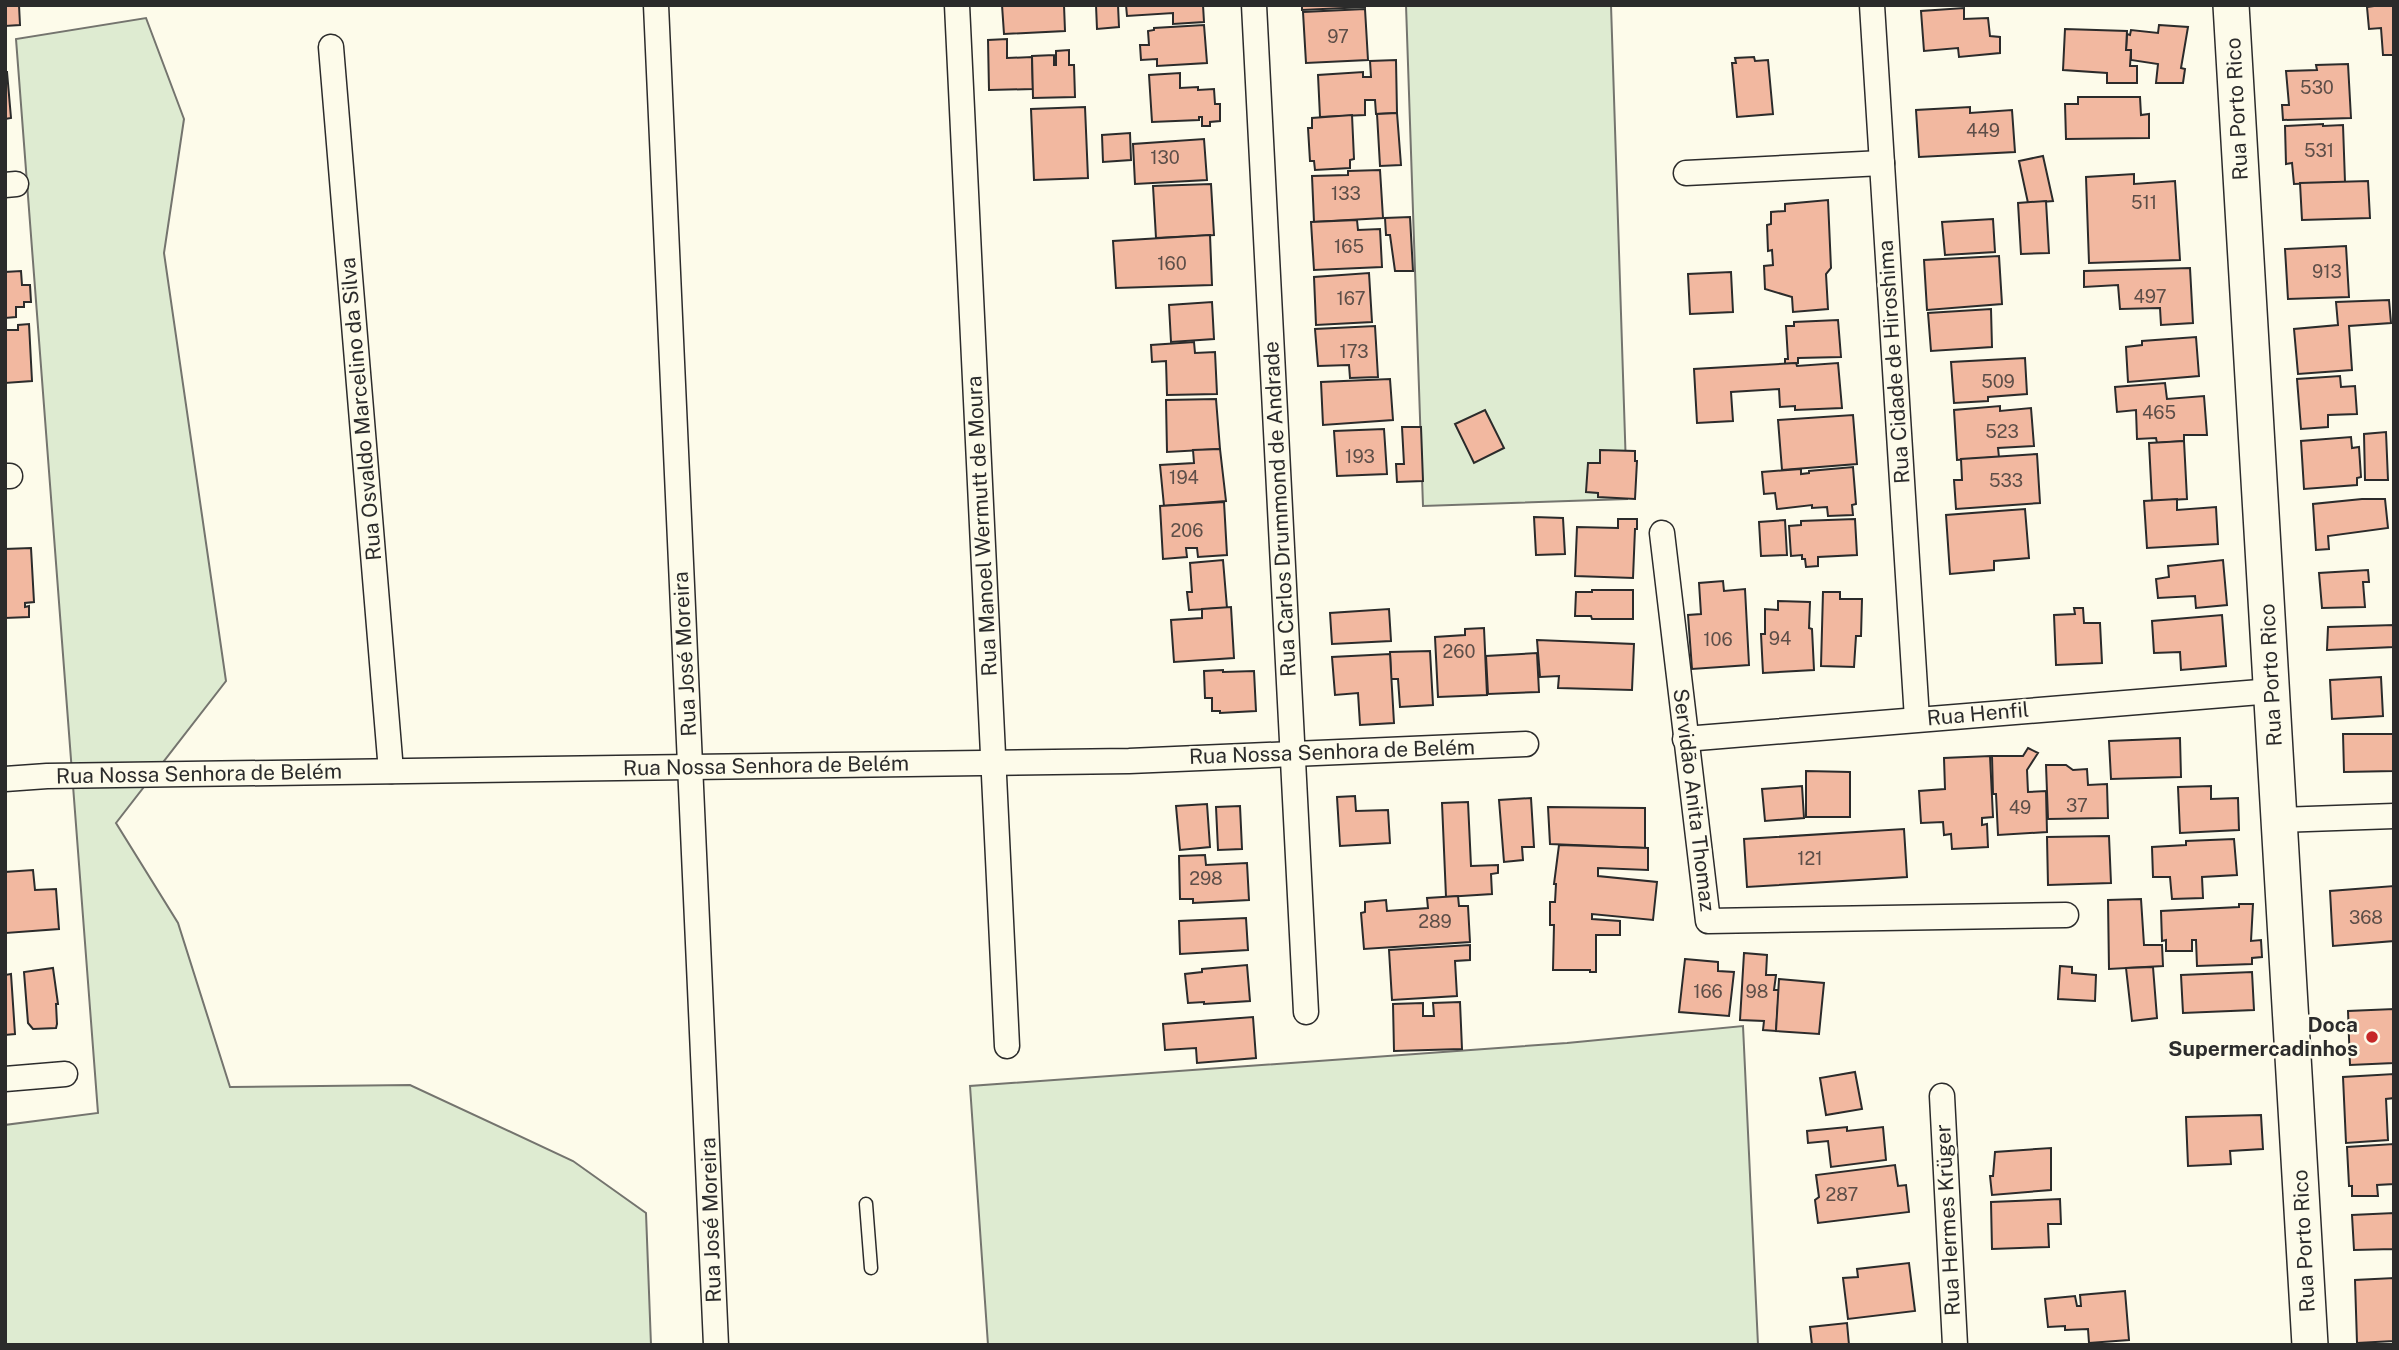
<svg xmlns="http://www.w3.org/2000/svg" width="2399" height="1350" font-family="'Public Sans',sans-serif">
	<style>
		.green { fill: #deebd1; stroke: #74746e; stroke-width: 2 }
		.building { fill: #f2b8a0; stroke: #2b2b2b; stroke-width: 2 }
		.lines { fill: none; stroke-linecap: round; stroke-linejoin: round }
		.lane-casing { stroke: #2b2b2b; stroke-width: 15 }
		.street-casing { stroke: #2b2b2b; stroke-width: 27 }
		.secondary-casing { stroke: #2b2b2b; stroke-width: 38 }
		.lane { stroke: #fdfbea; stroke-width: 12 }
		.street { stroke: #fdfbea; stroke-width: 24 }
		.secondary { stroke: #fdfbea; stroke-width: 35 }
		.poi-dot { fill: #c62828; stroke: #fdfbea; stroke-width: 2.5 }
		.labels { text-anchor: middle; stroke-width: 5; stroke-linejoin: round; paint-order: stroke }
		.number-label { font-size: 18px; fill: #5d4e48 }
		.street-label { font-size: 21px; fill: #2b2b2b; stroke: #fdfbea }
		.poi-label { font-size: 21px; font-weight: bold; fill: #2b2b2b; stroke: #fdfbea; text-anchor: end }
	</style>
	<rect width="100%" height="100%" fill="#fdfbea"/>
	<g class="green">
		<polygon points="1406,5 1611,5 1627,499 1423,506"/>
		<polygon points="146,18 184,119 164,253 226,681 116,823 178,923 230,1087 410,1085 573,1161 646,1213 651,1345 5,1345 5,1125 98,1113 16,39"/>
		<polygon points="1743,1026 1758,1345 988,1345 970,1086 1567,1043"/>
	</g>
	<g class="building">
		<polygon points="5,5 19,5 20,25 5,26"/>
		<polygon points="1002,5 1064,5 1065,31 1004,34"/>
		<polygon points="1096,5 1118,5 1119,27 1097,29"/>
		<polygon points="1126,5 1203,5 1204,22 1173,24 1173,13 1127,16"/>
		<polygon points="1302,5 1365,5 1365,7 1302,10"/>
		<polygon points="2381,5 2394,5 2394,55 2383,55 2381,28 2369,29 2367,7"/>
		<polygon points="1964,8 1964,19 1988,18 1990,36 2000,37 2000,53 1959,57 1958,48 1924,51 1921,11"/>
		<polygon points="1365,9 1368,60 1306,63 1303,12"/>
		<polygon points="1204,25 1207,63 1157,66 1157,59 1141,60 1140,45 1149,45 1148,31 1154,30 1154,28"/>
		<polygon points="2159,25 2188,27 2181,68 2185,69 2183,83 2156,83 2158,64 2131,60 2131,50 2126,50 2127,34 2130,35 2131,30 2158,33"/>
		<polygon points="2065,29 2127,31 2126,50 2131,50 2130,66 2137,66 2137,83 2107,83 2107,73 2063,70"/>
		<polygon points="1007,39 1007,58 1032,57 1033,89 989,90 988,40"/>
		<polygon points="1069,50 1069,65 1074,65 1075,97 1033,98 1032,56 1054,55 1054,65 1056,65 1056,51"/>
		<polygon points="1754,57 1755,61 1768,60 1773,114 1737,117 1732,63 1736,63 1735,58"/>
		<polygon points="1396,60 1397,113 1376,114 1375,100 1365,100 1365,115 1320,117 1318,75 1363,72 1363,77 1371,77 1370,61"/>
		<polygon points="2348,64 2351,118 2283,120 2282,105 2289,105 2286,71 2317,70 2316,65"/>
		<polygon points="5,72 7,72 11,118 5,119"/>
		<polygon points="1180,73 1180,88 1198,87 1198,90 1214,89 1215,104 1220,104 1220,121 1210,122 1210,126 1202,126 1202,117 1199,117 1199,120 1152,122 1149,75"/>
		<polygon points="2078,97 2140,97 2141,115 2149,114 2149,138 2066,139 2065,104 2078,104"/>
		<polygon points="1085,107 1088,178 1034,180 1031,109"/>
		<polygon points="1970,107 1970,113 2012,110 2015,152 1919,157 1916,110"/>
		<polygon points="1397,113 1401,165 1380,166 1377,114"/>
		<polygon points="1352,115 1354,159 1350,160 1350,168 1315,170 1314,161 1310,161 1308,128 1312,128 1312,118"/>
		<polygon points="2323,124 2323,126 2343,125 2345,182 2294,184 2292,163 2286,164 2285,126"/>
		<polygon points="1130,133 1131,160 1103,162 1102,135"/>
		<polygon points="1204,139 1207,180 1135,184 1133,144"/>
		<polygon points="2043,156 2053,201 2028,203 2019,161"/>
		<polygon points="1380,170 1383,218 1314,222 1312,176 1348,175 1348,171"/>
		<polygon points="2134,174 2134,184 2175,181 2180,260 2089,263 2086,177"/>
		<polygon points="2368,181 2370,218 2302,220 2300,183"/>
		<polygon points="1211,184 1214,235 1156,238 1153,186"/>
		<polygon points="1828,200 1831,268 1826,274 1828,309 1793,312 1792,297 1765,289 1764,266 1773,265 1772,250 1768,251 1767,225 1771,224 1771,212 1785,211 1785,204"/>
		<polygon points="2046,201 2049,253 2021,254 2018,203"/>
		<polygon points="1410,217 1413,271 1395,271 1390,235 1386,235 1385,218"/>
		<polygon points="1993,219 1995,252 1945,255 1942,222"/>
		<polygon points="1357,220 1358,230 1380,229 1382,267 1314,270 1311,222"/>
		<polygon points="1210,235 1212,285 1116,288 1113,241"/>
		<polygon points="2346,246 2349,297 2288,299 2285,249"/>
		<polygon points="1999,256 2002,304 1927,310 1924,260"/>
		<polygon points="2190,268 2193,323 2161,325 2160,308 2120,309 2118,285 2084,287 2084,271"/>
		<polygon points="21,271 22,285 30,285 31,302 24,302 24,307 16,307 16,317 5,318 5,272"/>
		<polygon points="1731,272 1733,312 1690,314 1688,274"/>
		<polygon points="1369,273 1372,322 1316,325 1314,277"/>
		<polygon points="2389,300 2391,323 2349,326 2352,370 2298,374 2294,329 2338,325 2336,302"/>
		<polygon points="1212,302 1214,339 1171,342 1169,305"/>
		<polygon points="1991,309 1992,347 1931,351 1928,313"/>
		<polygon points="1838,320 1841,357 1798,358 1798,363 1785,364 1785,359 1788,359 1786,326 1794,326 1794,322"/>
		<polygon points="29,324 32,381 5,383 5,330 18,330 18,325"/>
		<polygon points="1375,326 1378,377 1350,378 1349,365 1318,366 1315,329"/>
		<polygon points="2196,337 2199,376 2128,382 2126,347 2142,345 2142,341"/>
		<polygon points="1194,342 1195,353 1215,352 1217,394 1167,395 1166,361 1152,362 1151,345"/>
		<polygon points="2025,358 2027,394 1988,397 1988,401 1954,403 1951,362"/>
		<polygon points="1796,363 1797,366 1838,363 1842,408 1795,410 1795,406 1780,407 1779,389 1731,392 1733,421 1697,423 1694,369"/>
		<polygon points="2340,376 2341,387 2355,386 2357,414 2328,415 2328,427 2301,429 2297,379"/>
		<polygon points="1390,379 1393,420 1323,425 1321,382"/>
		<polygon points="2165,383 2167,399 2204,396 2207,435 2184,435 2184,441 2157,443 2156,438 2137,439 2136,410 2117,412 2115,387"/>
		<polygon points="1216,399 1220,449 1167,452 1166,400"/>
		<polygon points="2000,406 2000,411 2031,408 2034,446 1998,448 1999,457 1957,460 1954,410"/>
		<polygon points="1485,410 1504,448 1474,463 1455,424"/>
		<polygon points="1853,415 1857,464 1782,470 1778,420"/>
		<polygon points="1402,427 1421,427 1423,481 1397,482 1396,464 1404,464"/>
		<polygon points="1384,429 1387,474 1337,476 1334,431"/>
		<polygon points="2386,432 2388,480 2365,480 2364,434"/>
		<polygon points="2351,437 2352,448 2359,447 2361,477 2357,478 2357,485 2304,489 2301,441"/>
		<polygon points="2184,441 2187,499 2152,501 2149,443"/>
		<polygon points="1220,449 1226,501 1164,506 1160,465 1194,463 1193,450"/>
		<polygon points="1600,450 1635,451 1635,461 1637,461 1635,499 1598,497 1598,493 1586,492 1588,463 1600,463"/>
		<polygon points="2037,454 2040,503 1956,509 1954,480 1962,480 1961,459"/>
		<polygon points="1853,467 1856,504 1852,505 1853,515 1828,516 1827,507 1812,508 1812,505 1777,509 1775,493 1764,494 1762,472 1801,469 1801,474 1809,473 1809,471"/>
		<polygon points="2177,499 2177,510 2216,507 2218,544 2147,548 2144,501"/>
		<polygon points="2362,499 2385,499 2388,528 2328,536 2329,549 2316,550 2313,504"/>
		<polygon points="1224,502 1227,555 1198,557 1197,548 1186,548 1187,557 1163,559 1160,506"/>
		<polygon points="2025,509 2029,558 1994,561 1994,570 1950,574 1946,515"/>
		<polygon points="1534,517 1563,518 1565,554 1536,555"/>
		<polygon points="1618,519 1637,519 1637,529 1635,529 1633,578 1575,576 1577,527 1618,528"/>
		<polygon points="1855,519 1857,555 1818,557 1818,566 1806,567 1805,559 1802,559 1802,555 1791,556 1789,526 1801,525 1801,521"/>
		<polygon points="1785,520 1787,555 1761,556 1759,522"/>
		<polygon points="31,548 34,602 25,603 25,607 29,606 29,617 5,618 5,549"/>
		<polygon points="1223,560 1227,608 1189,610 1187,592 1192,592 1190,563"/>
		<polygon points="2223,560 2227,605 2196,608 2195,596 2158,598 2156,579 2169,577 2168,566"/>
		<polygon points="2368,570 2369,582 2363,582 2365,607 2322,608 2319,573"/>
		<polygon points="1723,581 1724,591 1745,589 1749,665 1692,669 1688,615 1701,614 1699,583"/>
		<polygon points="1592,590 1633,590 1633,619 1592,619 1591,616 1575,616 1576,592 1592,592"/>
		<polygon points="1823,592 1840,592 1840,599 1862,599 1861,636 1856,636 1854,667 1821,666"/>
		<polygon points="1778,601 1810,602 1809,628 1812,629 1814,670 1763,673 1761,634 1765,634 1765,609 1778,610"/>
		<polygon points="1231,607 1234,658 1174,662 1171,620 1202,618 1202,609"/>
		<polygon points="2074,608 2083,608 2084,623 2100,623 2102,663 2056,665 2054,615 2075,614"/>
		<polygon points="1389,609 1391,641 1332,644 1330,613"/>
		<polygon points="2222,615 2226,666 2181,670 2180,652 2154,653 2152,621"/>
		<polygon points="2394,625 2394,647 2327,650 2328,627"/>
		<polygon points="1484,628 1487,695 1438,697 1435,637 1465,635 1465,629"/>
		<polygon points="1537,640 1634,644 1632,690 1558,688 1559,676 1540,677"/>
		<polygon points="1430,651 1433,705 1400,707 1398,679 1391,679 1390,652"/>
		<polygon points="1537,653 1539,692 1488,694 1486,656"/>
		<polygon points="1390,654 1394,723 1360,725 1358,693 1335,695 1332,657"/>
		<polygon points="1223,670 1223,672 1254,671 1256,711 1220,713 1220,711 1212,711 1212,698 1205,698 1204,671"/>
		<polygon points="2381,677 2383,716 2332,719 2330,680"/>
		<polygon points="2343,734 2394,734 2394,771 2344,772"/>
		<polygon points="2180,738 2181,777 2111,779 2109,741"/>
		<polygon points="2028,748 2038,753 2027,770 2028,792 2046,791 2047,832 1998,835 1996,794 1993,794 1992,756 2023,756"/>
		<polygon points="1990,756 1993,817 1982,818 1982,825 1987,824 1988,847 1952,849 1951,834 1944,835 1943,822 1921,823 1919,791 1945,789 1944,758"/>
		<polygon points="2046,765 2066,765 2073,770 2087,769 2088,785 2107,784 2108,818 2048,819"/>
		<polygon points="1806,771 1850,772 1850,817 1806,817"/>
		<polygon points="1802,786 1804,818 1765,821 1762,789"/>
		<polygon points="2211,786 2211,799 2238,798 2239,830 2180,833 2178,787"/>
		<polygon points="1355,796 1356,811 1388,810 1390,843 1340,846 1337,797"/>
		<polygon points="1531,798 1534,847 1522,847 1523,860 1504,862 1499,800"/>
		<polygon points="1468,802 1471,866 1498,865 1498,873 1491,874 1492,894 1446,897 1442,803"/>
		<polygon points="1207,804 1210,847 1180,850 1176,806"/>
		<polygon points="1240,806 1242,849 1218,850 1216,807"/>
		<polygon points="1548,807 1645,808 1645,848 1550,844"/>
		<polygon points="1904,829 1907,877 1747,887 1744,839"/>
		<polygon points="2109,836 2111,883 2048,885 2047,837"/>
		<polygon points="2234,839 2237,875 2202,877 2203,898 2172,899 2170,877 2153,877 2152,847 2186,845 2186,841"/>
		<polygon points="1559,845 1648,848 1648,870 1598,868 1598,876 1657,882 1653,920 1592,914 1592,919 1620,921 1620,935 1596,935 1596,972 1590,972 1590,970 1553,970 1554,925 1550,925 1550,902 1555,902 1556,884 1554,884"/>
		<polygon points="1205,855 1206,865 1247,863 1249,900 1193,903 1193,899 1180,899 1179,856"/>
		<polygon points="33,870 35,890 56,889 59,929 6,933 5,872"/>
		<polygon points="2394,886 2394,941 2333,946 2330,891"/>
		<polygon points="1458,896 1459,906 1468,906 1470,942 1364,949 1361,913 1365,912 1365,902 1386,900 1387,911 1428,908 1427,898"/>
		<polygon points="2141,899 2144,945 2162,945 2163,966 2109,969 2108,900"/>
		<polygon points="2239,904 2253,904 2251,941 2261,940 2262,957 2252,958 2252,964 2197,966 2196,940 2192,940 2192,951 2166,951 2166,940 2162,941 2161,911 2239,907"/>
		<polygon points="1246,918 1248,950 1180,954 1179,921"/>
		<polygon points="1470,945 1470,960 1455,961 1457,996 1392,1000 1389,950"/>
		<polygon points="1744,953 1767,955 1766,975 1776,975 1774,990 1779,990 1776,1031 1763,1030 1764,1021 1740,1020"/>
		<polygon points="1685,959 1718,962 1718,971 1734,972 1729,1016 1679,1012"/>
		<polygon points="1247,965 1250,1001 1204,1004 1204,1002 1188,1003 1185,974 1202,972 1202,969"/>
		<polygon points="2060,966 2072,967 2072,973 2096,975 2095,1001 2058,999"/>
		<polygon points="2153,967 2157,1018 2132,1021 2126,968"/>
		<polygon points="53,968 58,1004 56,1004 57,1024 56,1028 33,1029 28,1023 24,972"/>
		<polygon points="2252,972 2254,1010 2183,1013 2181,975"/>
		<polygon points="11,974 15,1034 5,1035 5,975"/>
		<polygon points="1779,979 1824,983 1819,1034 1776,1031"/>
		<polygon points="1460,1002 1462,1049 1394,1051 1393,1004 1423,1003 1423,1016 1434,1016 1433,1003"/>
		<polygon points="2394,1009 2394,1063 2350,1065 2348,1011"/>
		<polygon points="1253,1017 1256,1058 1197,1063 1196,1048 1165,1050 1163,1024"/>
		<polygon points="1855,1072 1862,1109 1826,1115 1820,1078"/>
		<polygon points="2394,1074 2394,1098 2386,1099 2388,1140 2346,1143 2343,1077"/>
		<polygon points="2261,1115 2263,1149 2230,1151 2231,1164 2188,1166 2186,1117"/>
		<polygon points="1847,1127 1847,1131 1883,1127 1886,1160 1831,1167 1828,1141 1808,1143 1807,1131"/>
		<polygon points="2394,1144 2394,1184 2377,1185 2378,1196 2352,1196 2352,1186 2349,1186 2347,1147"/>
		<polygon points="2051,1148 2051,1190 1992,1195 1990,1176 1993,1176 1995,1152"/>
		<polygon points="1895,1165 1898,1186 1906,1185 1909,1212 1818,1223 1815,1200 1819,1197 1816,1175"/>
		<polygon points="2060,1199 2061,1224 2048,1224 2049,1247 1992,1249 1991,1202"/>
		<polygon points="2394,1213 2394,1262 2393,1249 2354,1250 2352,1215"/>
		<polygon points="1909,1263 1915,1311 1848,1319 1843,1278 1858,1277 1857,1269"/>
		<polygon points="2394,1278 2394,1341 2357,1343 2355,1280"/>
		<polygon points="2125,1291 2129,1340 2089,1343 2088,1329 2065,1330 2065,1326 2048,1327 2045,1299 2075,1296 2077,1306 2081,1306 2080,1295"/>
		<polygon points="1847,1323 1849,1345 1812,1345 1810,1327"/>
	</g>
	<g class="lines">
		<g class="lane-casing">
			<polyline id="lane" points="866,1204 871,1268"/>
		</g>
		<g class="street-casing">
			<g id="street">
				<polyline points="656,5 716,1345"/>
				<polyline points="957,5 1007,1046"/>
				<polyline points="1254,5 1306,1012"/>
				<polyline points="1872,5 1917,719"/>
				<polyline points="331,47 391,771"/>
				<polyline points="1686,173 1882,163"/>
				<polyline points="5,185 16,184"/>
				<polyline points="5,476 10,476"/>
				<polyline points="1662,533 1708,921 2066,915"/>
				<polyline points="1685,739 2272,691"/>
				<polyline points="5,779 47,776 1129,761 1526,744"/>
				<polyline points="2279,820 2394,816"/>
				<polyline points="5,1079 65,1074"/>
				<polyline points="1942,1096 1955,1345"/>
			</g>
		</g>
		<g class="secondary-casing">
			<polyline id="secondary" points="2231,5 2310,1345"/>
		</g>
		<use href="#lane" class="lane"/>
		<use href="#street" class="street"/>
		<use href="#secondary" class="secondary"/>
	</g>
	<circle class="poi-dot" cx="2372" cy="1037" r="7"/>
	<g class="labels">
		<g class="number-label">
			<text x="1338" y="43">97</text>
			<text x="2317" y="94">530</text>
			<text x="1983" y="137">449</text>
			<text x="2319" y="157">531</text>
			<text x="1165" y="164">130</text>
			<text x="1346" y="200">133</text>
			<text x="2144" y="209">511</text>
			<text x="1349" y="253">165</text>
			<text x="1172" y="270">160</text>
			<text x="2327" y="278">913</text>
			<text x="2150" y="303">497</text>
			<text x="1351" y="305">167</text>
			<text x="1354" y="358">173</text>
			<text x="1998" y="388">509</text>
			<text x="2159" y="419">465</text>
			<text x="2002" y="438">523</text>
			<text x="1360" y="463">193</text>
			<text x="1184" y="484">194</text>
			<text x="2006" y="487">533</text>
			<text x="1187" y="537">206</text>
			<text x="1780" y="645">94</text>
			<text x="1718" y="646">106</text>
			<text x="1459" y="658">260</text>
			<text x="2077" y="812">37</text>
			<text x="2020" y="814">49</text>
			<text x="1810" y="865">121</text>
			<text x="1206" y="885">298</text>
			<text x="2366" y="924">368</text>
			<text x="1435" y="928">289</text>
			<text x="1708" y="998">166</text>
			<text x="1757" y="998">98</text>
			<text x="1842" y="1201">287</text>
		</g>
		<g class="street-label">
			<text transform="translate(2237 109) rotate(-93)" y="7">Rua Porto Rico</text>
			<text transform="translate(1894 362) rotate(-94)" y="7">Rua Cidade de Hiroshima</text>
			<text transform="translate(361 409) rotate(-95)" y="7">Rua Osvaldo Marcelino da Silva</text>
			<text transform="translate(1280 509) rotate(-93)" y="7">Rua Carlos Drummond de Andrade</text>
			<text transform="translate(982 526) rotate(-93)" y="7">Rua Manoel Wermutt de Moura</text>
			<text transform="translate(685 654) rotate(-93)" y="7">Rua José Moreira</text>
			<text transform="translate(2271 675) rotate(-93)" y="7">Rua Porto Rico</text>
			<text transform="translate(1978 714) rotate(-5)" y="7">Rua Henfil</text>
			<text transform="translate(1332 752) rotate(-2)" y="7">Rua Nossa Senhora de Belém</text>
			<text transform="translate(766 766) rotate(-1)" y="7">Rua Nossa Senhora de Belém</text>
			<text transform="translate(199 774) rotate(-1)" y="7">Rua Nossa Senhora de Belém</text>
			<text transform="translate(1694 800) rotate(83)" y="7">Servidão Anita Thomaz</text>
			<text transform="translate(711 1220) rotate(-92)" y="7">Rua José Moreira</text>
			<text transform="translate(1948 1220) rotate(-93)" y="7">Rua Hermes Krüger</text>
			<text transform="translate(2304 1241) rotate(-93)" y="7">Rua Porto Rico</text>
		</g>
		<g class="poi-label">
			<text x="2358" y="1032">Doca<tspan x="2358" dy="24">Supermercadinhos</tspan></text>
		</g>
	</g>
	<rect width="2399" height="1350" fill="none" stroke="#2b2b2b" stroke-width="14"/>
</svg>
